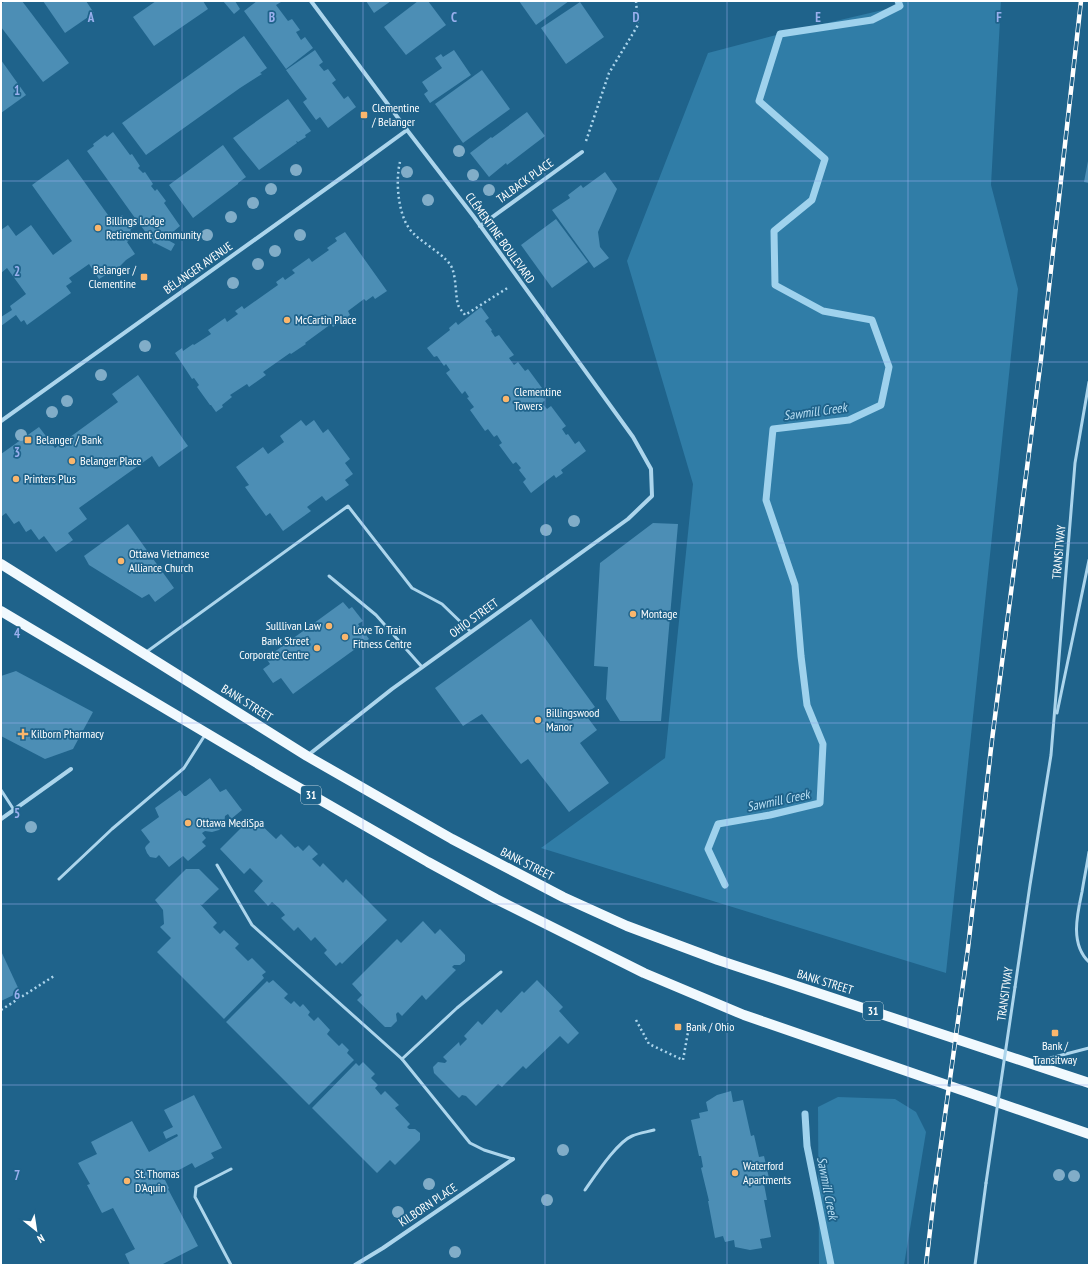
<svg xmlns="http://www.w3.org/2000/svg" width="1090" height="1266" font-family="'PT Sans Narrow',sans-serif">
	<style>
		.green { fill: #307da7 }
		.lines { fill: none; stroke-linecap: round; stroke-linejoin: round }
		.stream { stroke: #9fd2ed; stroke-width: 7 }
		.building { fill: #4c8eb5 }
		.path { stroke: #acd5ec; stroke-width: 2.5; stroke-dasharray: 2 3; stroke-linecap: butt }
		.lane { stroke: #acd5ec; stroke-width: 3 }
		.street { stroke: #acd5ec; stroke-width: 4 }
		.primary { stroke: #f1f9fe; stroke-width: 10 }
		.rail-casing { stroke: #fff; stroke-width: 4.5 }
		.rail { stroke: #1f638b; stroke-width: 3; stroke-dasharray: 9; stroke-linecap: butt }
		.lane-bridge { stroke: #acd5ec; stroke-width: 3 }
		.tree { fill: #81adc8 }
		.grid { fill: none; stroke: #99afed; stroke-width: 1; stroke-opacity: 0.55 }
		.poi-dot { fill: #fab66c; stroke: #1f638b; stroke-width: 1.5 }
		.labels { text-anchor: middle; stroke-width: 3.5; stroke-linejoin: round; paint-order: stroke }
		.shield { fill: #1f638b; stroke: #bcd0dc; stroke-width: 1 }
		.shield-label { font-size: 11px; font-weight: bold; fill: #fff }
		.poi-label { font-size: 12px; fill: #fff; stroke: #1f638b; text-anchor: start }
		.street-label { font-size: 12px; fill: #fff; stroke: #1f638b }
		.water-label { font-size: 13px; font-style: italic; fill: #b8def3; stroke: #1f638b }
		.grid-label { font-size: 13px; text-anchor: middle; font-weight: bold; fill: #99afed; stroke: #1f638b; stroke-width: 3.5; stroke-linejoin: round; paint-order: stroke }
	</style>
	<rect width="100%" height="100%" fill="#1f638b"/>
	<g class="green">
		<polygon points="898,1 1001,1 991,185 1018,289 946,973 541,848 665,758 693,484 627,261 708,53 780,34 900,6"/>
		<polygon points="838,1097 895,1099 916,1112 926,1132 904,1265 819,1265 818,1107"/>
	</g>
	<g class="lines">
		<g class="stream">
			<polyline points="725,885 708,849 718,824 770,815 820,803 823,744 807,705 801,656 795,585 766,500 773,429 849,420 881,405 889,367 872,320 823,311 775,285 774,231 812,200 825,159 759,101 780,34 872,20 900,6 898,1"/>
			<polyline points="805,1114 807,1146 831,1265"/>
		</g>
	</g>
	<g class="building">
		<polygon points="5,1 22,1 69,63 43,82 1,27 1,4"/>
		<polygon points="43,1 86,1 94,13 65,33"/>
		<polygon points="156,1 203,1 208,9 154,46 133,17"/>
		<polygon points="223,1 235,1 240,9 234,14"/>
		<polygon points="257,1 280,1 281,2 276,5 288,21 292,19 300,30 296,32 301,40 305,37 313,48 286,69 244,11"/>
		<polygon points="366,1 391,1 374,13"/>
		<polygon points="418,1 428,1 446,25 406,55 384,27"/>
		<polygon points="519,1 569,1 536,25"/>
		<polygon points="580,2 604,37 566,64 541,28"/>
		<polygon points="244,36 267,68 260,73 262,74 240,88 146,155 122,123"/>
		<polygon points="315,50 323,62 319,65 324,71 328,69 336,80 332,83 344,99 348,96 356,107 328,128 320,117 316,120 303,102 307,99 286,70"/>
		<polygon points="454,50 471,75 430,103 424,94 428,91 422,82 442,68 435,58 441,54 443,57"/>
		<polygon points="1,60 26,95 1,113"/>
		<polygon points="482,70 510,109 463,143 435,104"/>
		<polygon points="288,99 311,131 305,135 306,137 298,142 296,141 297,143 259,170 233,138"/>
		<polygon points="527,112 545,136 507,165 506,163 489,177 470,153 491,137 492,138"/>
		<polygon points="113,132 130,155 132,154 140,166 138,168 143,173 145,172 153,184 151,186 155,191 157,189 166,201 164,203 180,226 174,231 175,232 166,239 175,244 171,251 155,243 154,244 139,223 130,230 134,236 127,242 135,254 126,260 119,267 99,279 89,264 69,278 72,282 66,286 71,293 27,325 24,320 21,322 16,315 1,326 1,317 12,310 10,306 26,294 7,268 1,273 1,230 8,225 16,236 31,225 53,255 72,241 32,185 68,159 113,222 122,215 127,223 135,218 87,151 94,146 93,144 105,135 107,137"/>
		<polygon points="223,145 246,177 238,183 238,184 193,218 169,185"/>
		<polygon points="1088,161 1089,161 1089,183 1084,182"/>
		<polygon points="605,172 617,189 598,232 600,247 609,258 594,268 552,210 570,198 568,195 581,185 583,188"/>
		<polygon points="556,219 588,262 552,288 521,245"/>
		<polygon points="345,232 387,291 375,299 373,296 366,301 364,299 348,311 350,315 333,327 331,324 305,343 306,344 291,354 290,353 263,372 266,375 249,387 247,384 230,395 232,397 222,405 223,407 216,412 211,405 210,405 197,387 199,385 194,378 192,379 175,353 182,348 183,351 193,344 194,345 211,334 208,330 225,318 227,322 238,314 235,311 242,306 244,309 278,285 276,282 283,277 285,280 295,273 292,270 309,258 312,262 329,250 327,248 337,241 335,238"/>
		<polygon points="481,307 489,318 485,321 492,330 491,331 495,337 499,335 514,355 509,358 514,365 518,362 525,371 528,369 542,388 538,392 545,400 542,403 547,409 551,406 566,426 562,429 566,435 568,434 575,444 579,441 586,451 561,470 563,473 556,478 554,475 531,493 523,482 526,479 519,470 521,468 516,462 513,464 499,445 502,443 497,435 494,437 488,429 485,431 470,410 474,407 467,398 469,397 465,391 462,394 446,373 450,370 446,364 444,366 437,356 434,357 427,348 450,330 449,328 456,322 458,325"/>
		<polygon points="138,375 188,446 159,467 152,456 79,508 87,519 68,533 73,540 56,552 44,536 39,540 31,529 26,532 19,521 14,524 6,513 2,516 1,516 1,454 39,427 55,448 118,402 112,394"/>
		<polygon points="301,420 306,426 314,420 323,433 328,429 350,459 345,463 353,474 345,480 349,485 326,501 322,496 307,507 311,511 283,531 270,513 266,516 245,487 249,485 236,467 263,447 268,454 284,442 280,436"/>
		<polygon points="653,523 678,524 661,721 620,721 606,699 608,667 594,666 600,563"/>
		<polygon points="128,524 174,588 155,602 149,594 142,598 89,565 84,556"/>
		<polygon points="343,602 349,609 352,607 363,621 358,624 369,639 293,694 281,678 273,683 263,669 270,664 266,658"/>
		<polygon points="531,619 595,707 585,714 597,730 580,743 609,783 569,812 528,759 521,764 482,714 463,726 435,688"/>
		<polygon points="16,671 93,712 73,749 45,759 1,736 1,676"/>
		<polygon points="210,778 220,792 226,789 242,810 231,819 228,814 225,816 224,825 219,830 212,832 205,831 202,833 206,838 202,842 206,846 188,861 183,856 169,867 159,855 156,858 150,857 147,853 145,848 146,846 150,842 141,830 159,817 155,808 180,790 184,796 186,796"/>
		<polygon points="256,820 276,839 281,834 295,848 298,846 303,851 309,845 318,854 312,859 320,867 323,863 343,883 346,879 387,920 342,964 340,962 336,966 324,953 327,950 315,937 311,941 298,927 294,931 281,918 285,915 279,908 272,902 268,906 254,891 263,881 250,868 244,874 220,849 245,824 248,828"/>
		<polygon points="186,869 199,869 219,889 202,905 200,904 217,923 213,927 220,934 224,930 239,944 235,948 248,961 252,958 266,972 262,975 264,978 224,1019 157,952 171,938 160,927 164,924 163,910 155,900"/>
		<polygon points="423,921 435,934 440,929 465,955 465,961 460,965 454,965 452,967 456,970 426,1000 422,995 402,1016 398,1012 396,1014 397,1021 391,1027 385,1027 357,1000 362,995 352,984 397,939 401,943"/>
		<polygon points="1,951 20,992 1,1001"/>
		<polygon points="273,980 288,994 284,998 291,1004 294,1001 300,1007 303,1004 310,1012 308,1015 314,1021 318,1017 330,1030 327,1034 339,1046 342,1043 349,1050 347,1053 354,1060 309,1105 226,1022 267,981 269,983"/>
		<polygon points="537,980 563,1007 559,1011 579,1033 568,1044 560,1036 526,1069 523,1066 502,1087 498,1084 476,1106 466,1096 462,1095 459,1098 434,1073 433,1067 438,1062 445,1063 447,1061 443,1057 459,1042 460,1046 467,1039 464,1036 478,1021 482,1025 497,1009 501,1013 522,991 524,993"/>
		<polygon points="363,1062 375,1074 371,1078 378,1085 375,1088 381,1095 385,1091 399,1105 395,1108 410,1124 407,1127 409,1129 415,1129 420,1133 420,1140 395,1165 390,1160 377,1173 312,1108 356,1063 359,1066"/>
		<polygon points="731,1091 733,1102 743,1100 751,1136 754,1135 759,1157 764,1156 769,1178 763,1179 767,1200 764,1200 771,1237 760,1239 762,1248 750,1250 735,1247 734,1240 725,1242 723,1236 715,1238 708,1201 709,1201 701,1168 703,1167 701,1156 699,1156 691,1120 700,1118 699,1113 708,1111 706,1102 717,1095"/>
		<polygon points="194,1095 222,1148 211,1153 214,1158 195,1168 192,1163 164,1178 169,1188 168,1189 198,1246 161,1265 130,1265 125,1254 135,1249 113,1208 102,1213 87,1185 90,1184 78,1163 97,1154 91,1142 132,1121 149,1152 178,1136 177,1134 166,1139 163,1132 173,1127 164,1110"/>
	</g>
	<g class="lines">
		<g class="path">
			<polyline points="586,141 609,73 638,25 636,1"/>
			<path d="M400 162C395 181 398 220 414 234 424 244 447 256 452 268 457 280 455 300 459 307 461 310 463 312 465 315L509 287"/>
			<polyline points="1,1010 54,976"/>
			<polyline points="636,1020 649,1044 683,1060 690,1021"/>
		</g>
		<g class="lane">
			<polyline points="329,576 376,615 422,667"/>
			<polyline points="145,653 348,506 412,588 442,604 471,632"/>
			<polyline points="1057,713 1089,560"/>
			<polyline points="1,790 14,810"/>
			<path d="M1089 852C1087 865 1084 879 1082 892 1077 915 1070 944 1089 962"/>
			<polyline points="217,865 252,925 402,1059 470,1143 484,1150 513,1159"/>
			<polyline points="59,879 112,829 184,768 205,735"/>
			<polyline points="1015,987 1030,885 1051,755 1075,463 1089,382"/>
			<polyline points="402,1059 457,1008 501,972"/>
			<polyline points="1035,1062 1089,1048"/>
			<polyline points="231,1169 196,1187 195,1197 231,1265"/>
			<path d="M585 1190C595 1176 617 1142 632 1136 639 1133 647 1132 654 1130"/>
			<polyline points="975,1265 986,1183"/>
		</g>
		<g class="street">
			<polyline points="480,226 582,152"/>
			<polyline points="1,421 348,173 407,130"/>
			<polyline points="307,756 392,689 628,519 652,496 651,469 633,437 474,217 407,130 311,1"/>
			<polyline points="1,819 71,769"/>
			<polyline points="355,1265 383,1248 513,1159"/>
		</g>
		<g class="primary">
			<polyline points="1,564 307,756 452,839 563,897 627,926 718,960 1089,1083"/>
			<polyline points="1,611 277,775 428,862 496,899 644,973 744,1015 1089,1134"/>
		</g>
		<g class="rail-casing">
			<polyline id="rail" points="926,1265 935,1188 968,948 992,740 1041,359 1081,1"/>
		</g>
		<use href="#rail" class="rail"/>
		<polyline class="lane-bridge" points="986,1183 1015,987"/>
	</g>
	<g class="tree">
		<circle cx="459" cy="151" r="6"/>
		<circle cx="296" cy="170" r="6"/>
		<circle cx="407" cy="172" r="6"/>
		<circle cx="473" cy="175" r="6"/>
		<circle cx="271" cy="189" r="6"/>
		<circle cx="489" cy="190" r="6"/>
		<circle cx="428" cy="200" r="6"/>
		<circle cx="253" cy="203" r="6"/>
		<circle cx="231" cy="217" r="6"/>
		<circle cx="207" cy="235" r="6"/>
		<circle cx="300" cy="235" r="6"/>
		<circle cx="275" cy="251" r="6"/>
		<circle cx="258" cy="264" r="6"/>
		<circle cx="233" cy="283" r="6"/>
		<circle cx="145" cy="346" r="6"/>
		<circle cx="101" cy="375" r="6"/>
		<circle cx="67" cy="401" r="6"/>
		<circle cx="52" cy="412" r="6"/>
		<circle cx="21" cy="435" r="6"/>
		<circle cx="574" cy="521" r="6"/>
		<circle cx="546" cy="530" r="6"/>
		<circle cx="31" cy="827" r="6"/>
		<circle cx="563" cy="1150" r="6"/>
		<circle cx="1059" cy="1175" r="6"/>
		<circle cx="1074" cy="1176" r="6"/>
		<circle cx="429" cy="1184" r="6"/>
		<circle cx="547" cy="1200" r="6"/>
		<circle cx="398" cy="1212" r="6"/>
		<circle cx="455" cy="1252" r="6"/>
	</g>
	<path class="grid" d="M182 1V1265M363 1V1265M545 1V1265M727 1V1265M908 1V1265M1 181H1089M1 362H1089M1 543H1089M1 723H1089M1 904H1089M1 1085H1089"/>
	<g class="poi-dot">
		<rect x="360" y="111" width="8" height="8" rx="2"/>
		<circle cx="98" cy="228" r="4"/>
		<rect x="140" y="273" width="8" height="8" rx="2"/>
		<circle cx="287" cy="320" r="4"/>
		<circle cx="506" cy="399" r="4"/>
		<rect x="24" y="436" width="8" height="8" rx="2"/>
		<circle cx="72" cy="461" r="4"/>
		<circle cx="16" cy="479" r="4"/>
		<circle cx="121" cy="561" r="4"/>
		<circle cx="633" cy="614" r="4"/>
		<circle cx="329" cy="626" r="4"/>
		<circle cx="345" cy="637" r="4"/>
		<circle cx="317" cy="648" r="4"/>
		<circle cx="538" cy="720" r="4"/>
		<path d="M21 728h4v4h4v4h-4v4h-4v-4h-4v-4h4z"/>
		<circle cx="188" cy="823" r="4"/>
		<rect x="674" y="1023" width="8" height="8" rx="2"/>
		<rect x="1051" y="1029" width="8" height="8" rx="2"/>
		<circle cx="735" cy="1173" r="4"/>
		<circle cx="127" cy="1181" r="4"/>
	</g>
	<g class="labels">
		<g class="shield">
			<rect x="301" y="786" width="20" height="18" rx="3"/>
			<rect x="863" y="1002" width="20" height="18" rx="3"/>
		</g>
		<g class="shield-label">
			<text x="311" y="799">31</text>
			<text x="873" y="1015">31</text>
		</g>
		<g class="poi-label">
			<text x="372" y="112">Clementine<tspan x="372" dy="14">/ Belanger</tspan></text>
			<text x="106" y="225">Billings Lodge<tspan x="106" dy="14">Retirement Community</tspan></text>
			<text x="136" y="274" text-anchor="end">Belanger /<tspan x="136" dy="14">Clementine</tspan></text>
			<text x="295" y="324">McCartin Place</text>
			<text x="514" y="396">Clementine<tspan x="514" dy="14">Towers</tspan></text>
			<text x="36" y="444">Belanger / Bank</text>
			<text x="80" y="465">Belanger Place</text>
			<text x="24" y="483">Printers Plus</text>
			<text x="129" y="558">Ottawa Vietnamese<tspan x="129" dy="14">Alliance Church</tspan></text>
			<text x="641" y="618">Montage</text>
			<text x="321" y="630" text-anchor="end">Sulllivan Law</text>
			<text x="353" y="634">Love To Train<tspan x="353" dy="14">Fitness Centre</tspan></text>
			<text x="309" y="645" text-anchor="end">Bank Street<tspan x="309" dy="14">Corporate Centre</tspan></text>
			<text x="546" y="717">Billingswood<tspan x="546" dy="14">Manor</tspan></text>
			<text x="31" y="738">Kilborn Pharmacy</text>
			<text x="196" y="827">Ottawa MediSpa</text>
			<text x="686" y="1031">Bank / Ohio</text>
			<text x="1055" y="1050" text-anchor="middle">Bank /<tspan x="1055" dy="14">Transitway</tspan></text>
			<text x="743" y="1170">Waterford<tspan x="743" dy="14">Apartments</tspan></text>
			<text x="135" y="1178">St. Thomas<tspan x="135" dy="14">D'Aquin</tspan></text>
		</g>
		<g class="street-label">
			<text transform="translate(525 181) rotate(-36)" y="4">TALBACK PLACE</text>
			<text transform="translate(500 238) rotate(54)" y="4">CLÉMENTINE BOULEVARD</text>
			<text transform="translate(198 268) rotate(-35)" y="4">BÉLANGER AVENUE</text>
			<text transform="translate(1059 552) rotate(-85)" y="4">TRANSITWAY</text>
			<text transform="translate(474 618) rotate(-36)" y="4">OHIO STREET</text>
			<text transform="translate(247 703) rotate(32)" y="4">BANK STREET</text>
			<text transform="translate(527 864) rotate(27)" y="4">BANK STREET</text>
			<text transform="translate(825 982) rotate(17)" y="4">BANK STREET</text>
			<text transform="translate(1005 994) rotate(-82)" y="4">TRANSITWAY</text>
			<text transform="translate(428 1205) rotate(-34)" y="4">KILBORN PLACE</text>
		</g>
		<g class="water-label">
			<text transform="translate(815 411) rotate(-8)" y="5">Sawmill Creek</text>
			<text transform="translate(778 800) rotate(-12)" y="5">Sawmill Creek</text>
			<text transform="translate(828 1188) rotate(79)" y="5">Sawmill Creek</text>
		</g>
	</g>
	<g class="grid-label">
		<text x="91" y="22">A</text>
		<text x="272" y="22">B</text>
		<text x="454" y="22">C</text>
		<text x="636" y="22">D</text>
		<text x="818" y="22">E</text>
		<text x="999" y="22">F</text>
		<text x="17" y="95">1</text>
		<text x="17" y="276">2</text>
		<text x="17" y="457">3</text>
		<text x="17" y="638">4</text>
		<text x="17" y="818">5</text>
		<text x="17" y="999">6</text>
		<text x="17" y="1180">7</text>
	</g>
	<rect width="1090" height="1266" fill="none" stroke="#ffffff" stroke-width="4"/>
	<g transform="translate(36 1230) rotate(150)" stroke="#1f638b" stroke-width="3" paint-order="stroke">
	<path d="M0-3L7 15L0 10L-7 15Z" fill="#ffffff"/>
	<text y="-6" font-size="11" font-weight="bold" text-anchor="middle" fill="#ffffff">N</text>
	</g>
</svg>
